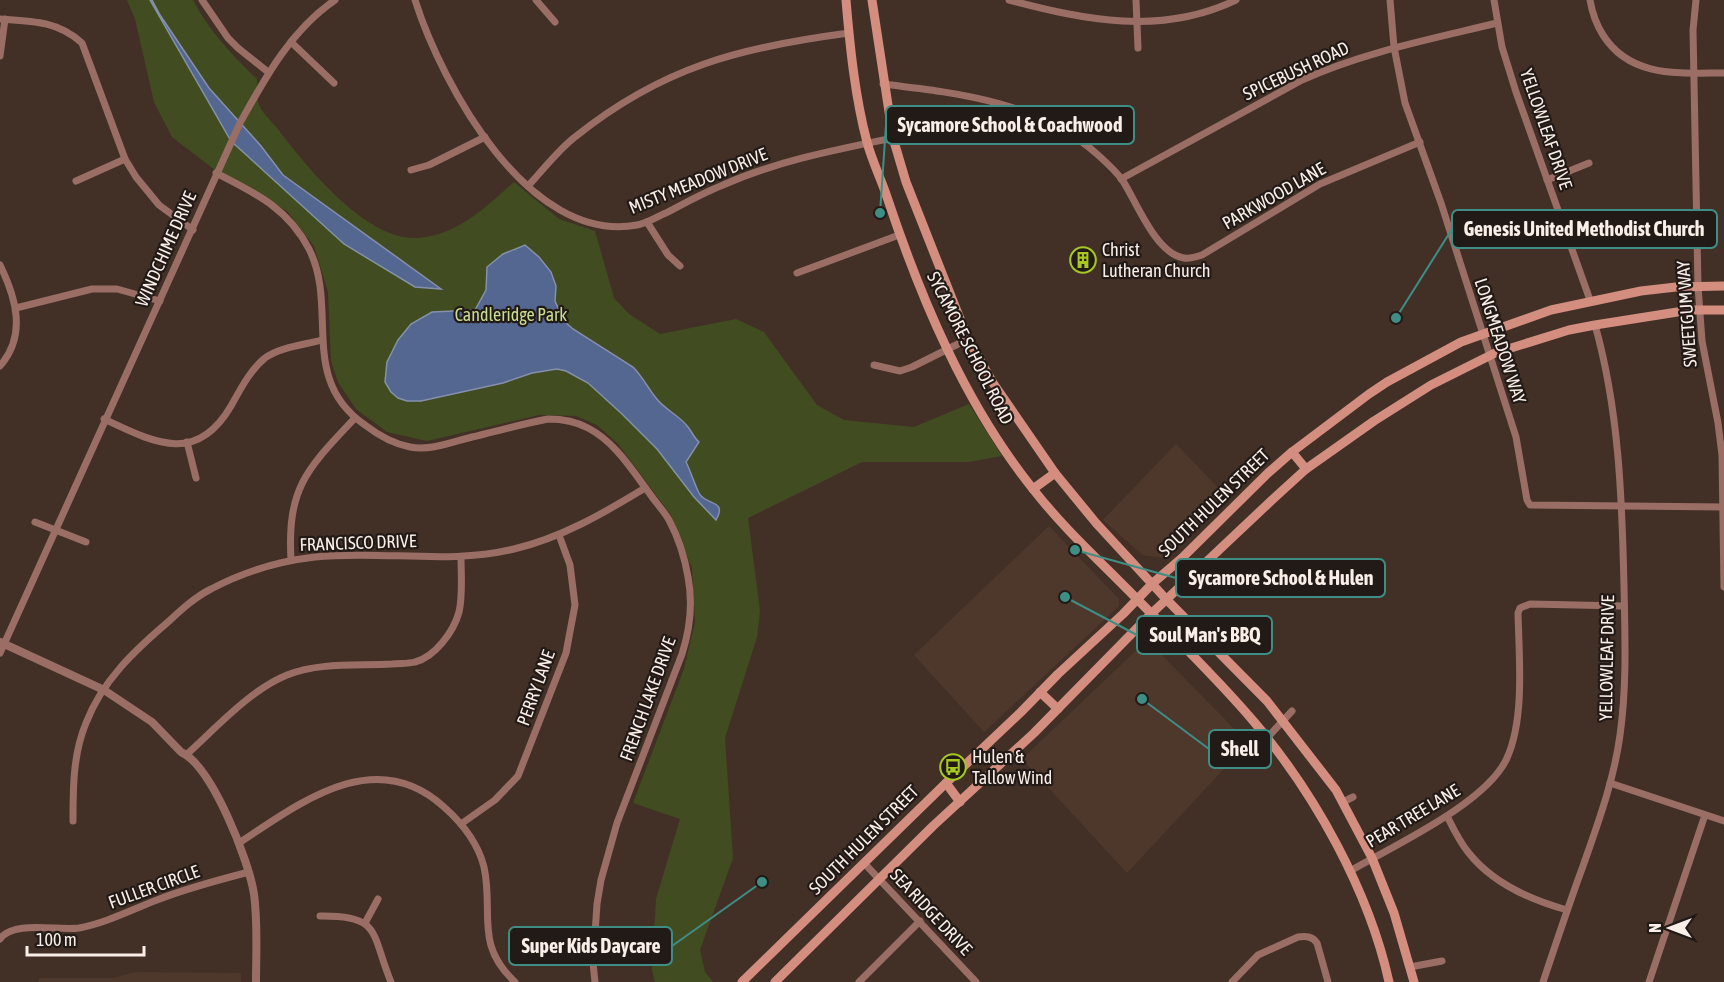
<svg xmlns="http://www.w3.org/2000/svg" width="1724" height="982" font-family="'Asap Condensed',sans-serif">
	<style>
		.built { fill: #4e382b }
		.green { fill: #424c21 }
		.water { fill: #536790; stroke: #8590aa; stroke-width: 1.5 }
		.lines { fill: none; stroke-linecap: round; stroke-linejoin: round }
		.minor { stroke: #9a6e65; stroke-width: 7 }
		.tertiary { stroke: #9a6e65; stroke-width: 8 }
		.secondary { stroke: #d38e7f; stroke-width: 9 }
		.labels { text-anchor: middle; stroke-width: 4.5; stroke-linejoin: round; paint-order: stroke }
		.street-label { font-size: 18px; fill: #faefe8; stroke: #221a16 }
		.poi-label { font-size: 18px; fill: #faefe8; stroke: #221a16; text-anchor: start }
		.park-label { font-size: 18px; fill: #c8dc92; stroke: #221a16 }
		.leader { fill: none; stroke: #3e8e86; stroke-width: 2 }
		.callout-dot { fill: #3e8e86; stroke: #221a16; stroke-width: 2 }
		.callout { fill: #221a16; stroke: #3e8e86; stroke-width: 2 }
		.callout-label { font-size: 20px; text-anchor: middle; font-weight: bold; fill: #faefe8 }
	</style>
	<rect width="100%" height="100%" fill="#423027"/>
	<g class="built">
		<polygon points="1176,444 1227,497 1164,558 1143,555 1103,520"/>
		<polygon points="1049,526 1119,599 1119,606 984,732 914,655"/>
		<polygon points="1142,645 1152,645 1248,743 1127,873 1022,759"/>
		<polygon points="134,972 241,973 241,982 39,982 39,978 114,978"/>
	</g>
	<path class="green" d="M127 0H193C209 31 232 55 257 79 257 86 257 95 258 102 260 111 271 121 277 128 305 165 366 241 417 238 457 236 486 207 514 182L559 219 595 231 614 298 629 314 660 334 736 319 764 332 817 405 844 420 914 427 969 404 1002 456 968 462H862L748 518 760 611 757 637 725 738 733 858 700 950 705 972 713 982H655L652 970 656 899 680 819 633 803 684 669 695 622 692 568 671 515 618 444 597 425 576 416 539 415 427 441 387 432 356 409 338 382 331 361 328 292 314 246 287 211 228 180 172 137 154 102 135 19Z"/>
	<g class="water">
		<polygon points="150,0 152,0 160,15 209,88 261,146 283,175 441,289 415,287 344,244 231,141"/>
		<path d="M525 245 539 257 551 272 556 286 555 301 564 321 573 329 633 367C642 376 648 388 656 398 665 410 679 415 688 427 692 432 694 438 699 442L686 462C691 472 694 483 699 493 705 506 728 499 716 520L694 497 657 449 622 414 588 383 566 371 557 369 532 373 503 383 421 401H407L398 398 391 392 385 382 387 362 398 340 411 324 432 312 475 310 486 290 487 267 503 254Z"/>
	</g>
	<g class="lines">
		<g class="minor">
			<polyline points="202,0 228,38 238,48 268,72"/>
			<path d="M415 0C442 85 529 245 637 225 647 223 656 217 666 213 685 203 703 193 723 185 777 161 835 150 893 138"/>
			<polyline points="536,0 555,22"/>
			<path d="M1009 0C1085 20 1161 36 1236 0"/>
			<polyline points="1136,0 1138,48"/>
			<polyline points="1390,0 1394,47 1405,103 1441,203 1516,437 1527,500 1530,505 1724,507"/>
			<polyline points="1494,0 1502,47 1516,92 1590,300"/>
			<path d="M1590 0C1592 12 1596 24 1603 35 1630 78 1679 73 1724 73"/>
			<polyline points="1696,0 1693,30 1698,286 1702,341 1718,423 1722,455 1724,587"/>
			<path d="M0 19C32 21 58 21 82 43L125 159 136 177 159 205 193 230"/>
			<polyline points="291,42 334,83"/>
			<polyline points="0,56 5,19"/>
			<path d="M883 84C958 93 1040 102 1098 155 1107 163 1116 171 1123 181 1137 203 1156 254 1184 258 1190 259 1196 257 1202 255L1320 184 1420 142"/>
			<polyline points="411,170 429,165 485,137"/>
			<path d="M216 173C255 193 288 208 309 249 339 308 298 379 365 425 378 435 394 444 410 447 431 451 452 442 472 437 497 431 522 424 548 419 561 419 575 421 588 428 615 442 632 470 650 494 656 503 664 511 669 520 678 537 685 559 688 577 693 603 690 629 682 654L617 823 601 880 597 904 593 963 595 982"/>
			<path d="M1121 179 1302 80C1364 52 1431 39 1497 23"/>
			<polyline points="1547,180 1589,163"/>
			<polyline points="76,181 125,159"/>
			<path d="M528 186C543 170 558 150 575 137 662 67 741 47 849 33"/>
			<polyline points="647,222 668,255 680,266"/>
			<path d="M0 265C16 298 27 335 0 366"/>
			<polyline points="797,273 899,235"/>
			<polyline points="16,308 92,289 117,289 160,301"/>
			<polyline points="874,365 900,371 912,367 968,339"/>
			<path d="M104 419C153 442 196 466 231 406 240 390 250 370 265 358 280 347 304 345 322 340"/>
			<polyline points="187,442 196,478"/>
			<polyline points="35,522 86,542"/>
			<path d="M291 560C287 487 307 469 355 418"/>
			<path d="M0 653 240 123C265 78 291 30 335 0"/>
			<polyline points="1267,738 1292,711"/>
			<path d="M186 755C216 728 250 690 287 675 320 662 357 666 392 664 399 663 408 664 415 662 435 657 454 631 459 612 463 595 461 574 461 557"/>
			<polyline points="1610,783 1724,821"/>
			<polyline points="1343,802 1353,797"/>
			<path d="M1447 816C1453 828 1459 841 1468 852 1492 883 1531 900 1567 910"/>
			<path d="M73 821C73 788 73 754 86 723 102 681 135 650 168 622 181 610 195 597 211 589 243 572 280 561 315 557 381 550 449 565 514 549 561 538 604 513 645 488"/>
			<polyline points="461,824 495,800 518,776 566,653 575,605 570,565 559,535"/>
			<path d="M239 843C300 803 375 744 444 807 462 823 478 843 484 867 494 913 474 944 515 982"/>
			<polyline points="864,863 976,982"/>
			<path d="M1350 871C1393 846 1487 803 1507 758 1525 718 1519 657 1518 613L1520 608 1530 604 1624 606"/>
			<path d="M320 916C382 915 371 934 391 982"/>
			<polyline points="365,923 378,899"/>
			<path d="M0 939C13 920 58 931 79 928 106 923 131 910 157 900 187 888 218 880 249 872"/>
			<polyline points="1410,967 1442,961"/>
			<polyline points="859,982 920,921"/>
			<path d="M1232 982 1258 955 1298 937C1306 936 1312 936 1317 943L1328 982"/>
			<path d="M1543 982C1556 943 1569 904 1583 866 1598 823 1614 780 1620 735 1627 686 1625 635 1624 586 1622 498 1619 410 1595 325"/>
			<polyline points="1649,982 1705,815"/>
		</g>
		<path class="tertiary" d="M0 642 104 690 152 722 181 752C212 766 249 861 254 894 258 923 256 952 256 982"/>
		<g class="secondary">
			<path d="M846 0C850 47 855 97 867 142 872 161 881 179 887 197 921 299 965 404 1033 489 1064 529 1101 562 1136 598 1176 639 1218 679 1255 723 1315 794 1369 891 1389 982"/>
			<polyline points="872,0 893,138 906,182 968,339 993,383 1055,473 1096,523 1166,599 1267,701 1336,790 1372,858 1394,913 1414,982"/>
			<polyline points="1292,452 1306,469"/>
			<polyline points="1033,489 1055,473"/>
			<polyline points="1040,692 1058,709"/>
			<polyline points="946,783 960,802"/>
			<polyline points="742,982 946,783 1021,712 1058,674 1123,614 1153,583 1182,558 1268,473 1292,452 1369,394 1387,382 1461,342 1551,310 1641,291 1676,287 1724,286"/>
			<polyline points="775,982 933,826 1034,733 1151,614 1272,500 1306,469 1374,421 1431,385 1495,353 1569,330 1595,325 1690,310 1724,310"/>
		</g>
	</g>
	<defs>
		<g id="building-ring" transform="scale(1.35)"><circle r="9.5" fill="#221a16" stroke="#a6c821" stroke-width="1.5"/><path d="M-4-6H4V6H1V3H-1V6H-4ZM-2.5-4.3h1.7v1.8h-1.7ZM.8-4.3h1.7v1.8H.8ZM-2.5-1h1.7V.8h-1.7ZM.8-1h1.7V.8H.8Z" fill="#a6c821"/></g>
		<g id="bus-ring" transform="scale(1.35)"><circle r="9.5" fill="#221a16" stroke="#a6c821" stroke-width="1.5"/><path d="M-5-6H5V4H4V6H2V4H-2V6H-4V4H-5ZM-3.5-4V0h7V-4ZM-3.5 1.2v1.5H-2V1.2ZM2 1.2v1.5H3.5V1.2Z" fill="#a6c821"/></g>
	</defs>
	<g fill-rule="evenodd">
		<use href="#building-ring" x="1083" y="260"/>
		<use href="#bus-ring" x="953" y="767"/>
	</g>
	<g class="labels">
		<g class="street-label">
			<text transform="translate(1296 71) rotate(-25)" y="6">SPICEBUSH ROAD</text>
			<text transform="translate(1546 129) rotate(71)" y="6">YELLOWLEAF DRIVE</text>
			<text transform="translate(698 181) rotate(-22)" y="6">MISTY MEADOW DRIVE</text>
			<text transform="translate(1274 196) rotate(-30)" y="6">PARKWOOD LANE</text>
			<text transform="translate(166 249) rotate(-66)" y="6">WINDCHIME DRIVE</text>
			<text transform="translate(1687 314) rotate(-94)" y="6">SWEETGUM WAY</text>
			<text transform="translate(1500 341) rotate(72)" y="6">LONGMEADOW WAY</text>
			<text transform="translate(970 348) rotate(63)" y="6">SYCAMORE SCHOOL ROAD</text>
			<text transform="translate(1214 503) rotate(-44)" y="6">SOUTH HULEN STREET</text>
			<text transform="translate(358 543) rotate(-2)" y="6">FRANCISCO DRIVE</text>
			<text transform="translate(1607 658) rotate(-89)" y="6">YELLOWLEAF DRIVE</text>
			<text transform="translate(536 688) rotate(-70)" y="6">PERRY LANE</text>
			<text transform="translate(648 699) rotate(-70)" y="6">FRENCH LAKE DRIVE</text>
			<text transform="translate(1413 816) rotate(-31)" y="6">PEAR TREE LANE</text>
			<text transform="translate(864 840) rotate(-45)" y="6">SOUTH HULEN STREET</text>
			<text transform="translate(154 887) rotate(-20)" y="6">FULLER CIRCLE</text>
			<text transform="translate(931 912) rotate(47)" y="6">SEA RIDGE DRIVE</text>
		</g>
		<g class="poi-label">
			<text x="1102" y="256">Christ<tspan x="1102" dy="21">Lutheran Church</tspan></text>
			<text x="972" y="763">Hulen &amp;<tspan x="972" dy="21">Tallow Wind</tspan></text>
		</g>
		<g class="park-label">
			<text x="511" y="321">Candleridge Park</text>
		</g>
	</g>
	<path class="leader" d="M880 213L886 125M1396 318L1452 229M1075 550L1176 578M1065 597L1137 635M1142 699L1209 749M762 882L672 946"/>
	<g class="callout-dot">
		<circle cx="880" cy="213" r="6"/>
		<circle cx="1396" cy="318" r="6"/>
		<circle cx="1075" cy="550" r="6"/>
		<circle cx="1065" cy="597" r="6"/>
		<circle cx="1142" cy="699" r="6"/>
		<circle cx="762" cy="882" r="6"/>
	</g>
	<g class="callout">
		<rect x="886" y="106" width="248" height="38" rx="6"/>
		<rect x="1452" y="210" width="265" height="38" rx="6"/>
		<rect x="1176" y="559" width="209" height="38" rx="6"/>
		<rect x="1137" y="616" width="135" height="38" rx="6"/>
		<rect x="1209" y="730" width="62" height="38" rx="6"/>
		<rect x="509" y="927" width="163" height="38" rx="6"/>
	</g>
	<g class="callout-label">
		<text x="1010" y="132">Sycamore School &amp; Coachwood</text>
		<text x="1584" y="236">Genesis United Methodist Church</text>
		<text x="1281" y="585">Sycamore School &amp; Hulen</text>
		<text x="1205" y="642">Soul Man's BBQ</text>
		<text x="1240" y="756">Shell</text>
		<text x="591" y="953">Super Kids Daycare</text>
	</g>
	<g transform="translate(1670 928) rotate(270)" stroke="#221a16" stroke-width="4.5" paint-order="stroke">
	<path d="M0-4.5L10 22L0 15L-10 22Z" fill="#faefe8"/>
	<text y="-9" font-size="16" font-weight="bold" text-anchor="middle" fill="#faefe8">N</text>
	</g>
	<path d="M27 946v9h117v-9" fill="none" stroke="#faefe8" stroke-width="3"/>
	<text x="36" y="946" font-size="18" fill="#faefe8" stroke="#221a16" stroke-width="4.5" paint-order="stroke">100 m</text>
</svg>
